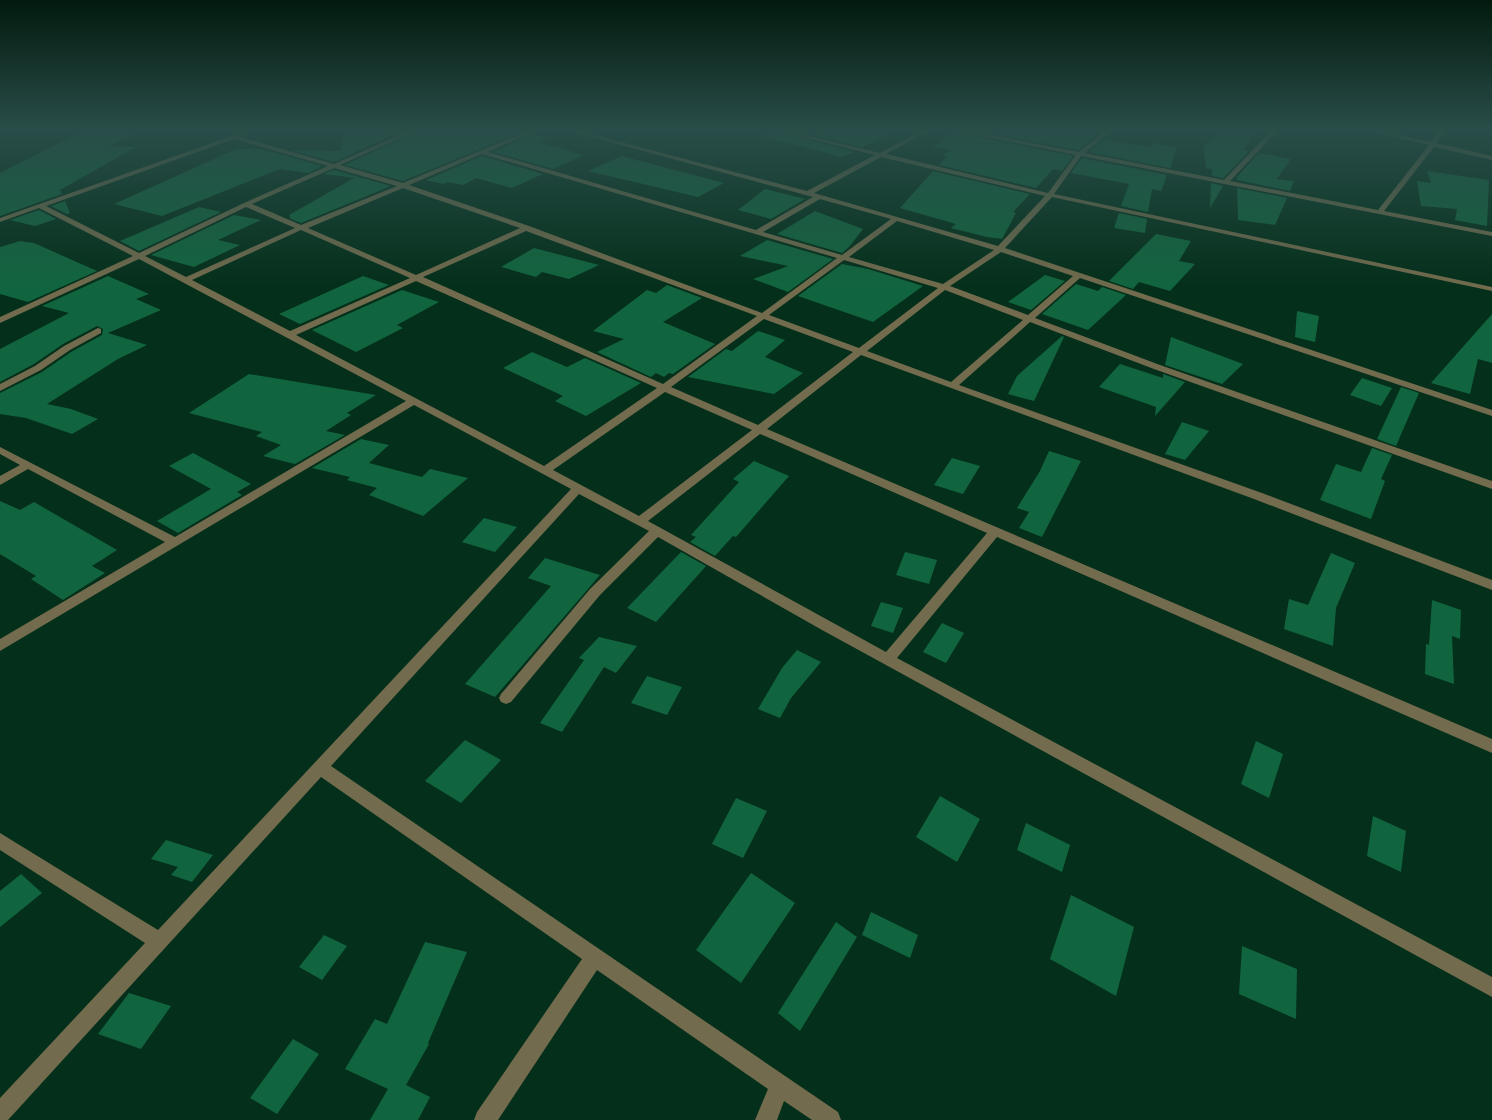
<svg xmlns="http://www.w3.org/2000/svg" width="1492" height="1120" font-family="Georgia,serif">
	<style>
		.building { fill: #11653e }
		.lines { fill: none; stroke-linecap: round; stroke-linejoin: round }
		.minor { fill: #726b4d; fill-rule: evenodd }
	</style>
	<rect width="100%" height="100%" fill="#042f1a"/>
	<g class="building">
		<polygon points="344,130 371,130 391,136 334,162 291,150 341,151"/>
		<polygon points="421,130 514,130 521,132 403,181 345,165"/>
		<polygon points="766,130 772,130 854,152 842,157 766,137"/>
		<polygon points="792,130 898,130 863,147"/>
		<polygon points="974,130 1051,130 1069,133 1086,130 1097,135 1078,150"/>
		<polygon points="1221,130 1256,130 1243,150 1249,151 1223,178 1212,176 1212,169 1206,168 1203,147"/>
		<polygon points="953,132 1073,156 1062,171 1053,169 1036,188 939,165 947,156 943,155 950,150 933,147"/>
		<polygon points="137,133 109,146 136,147 60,190 62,194 0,216 0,173 77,134"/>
		<polygon points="533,134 549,138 539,142 584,155 553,169 493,152"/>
		<polygon points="1105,138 1113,141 1150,147 1154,143 1177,147 1170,168 1089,152"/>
		<polygon points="236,149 262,149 322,166 309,173 280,169 162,216 114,204"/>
		<polygon points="1259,153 1291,159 1277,179 1294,181 1290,191 1237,180 1237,177"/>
		<polygon points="482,156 543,174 512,188 476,178 463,185 448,182 443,184 426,180"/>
		<polygon points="622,156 724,183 698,197 588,171"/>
		<polygon points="1082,158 1167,175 1161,191 1152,189 1148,212 1121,206 1129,184 1071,173"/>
		<polygon points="334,170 391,186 301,223 291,219 289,215 354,178 324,174"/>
		<polygon points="933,171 1030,194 1013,212 1016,213 1002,239 987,237 951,228 956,224 900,208"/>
		<polygon points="1427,171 1489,180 1487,226 1455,220 1457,209 1421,206 1417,181 1431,183"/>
		<polygon points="1211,183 1223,186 1210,208"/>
		<polygon points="1237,188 1287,198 1275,225 1238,220"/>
		<polygon points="765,189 805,199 771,219 738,210"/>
		<polygon points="65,201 70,213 67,214 51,206"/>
		<polygon points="199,207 221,212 139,251 120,241"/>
		<polygon points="39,210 56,219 35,226 10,220"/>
		<polygon points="815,211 863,229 849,247 842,253 777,234"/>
		<polygon points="1119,213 1147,219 1145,233 1114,228"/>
		<polygon points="234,215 261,220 218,240 240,245 194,267 151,255"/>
		<polygon points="1156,234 1191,241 1179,261 1195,264 1170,291 1139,282 1133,289 1109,281"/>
		<polygon points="767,240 833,259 788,292 753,279 788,266 740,256"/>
		<polygon points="20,241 34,243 97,271 28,302 0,294 0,247"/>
		<polygon points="534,248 599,265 569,279 542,272 536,277 501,267"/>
		<polygon points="842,264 868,269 923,286 873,322 798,296"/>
		<polygon points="1045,275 1065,281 1031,310 1008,302"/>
		<polygon points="108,276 149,294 136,299 161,310 108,333 147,345 118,359 47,404 71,409 98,419 72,434 26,418 0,414 0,393 42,372 71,352 102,335 103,329 97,326 63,344 34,364 0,382 0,349 69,313 42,306"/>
		<polygon points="363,276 389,285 300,324 279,314"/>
		<polygon points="1076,284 1098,291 1102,287 1126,295 1088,330 1042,314"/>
		<polygon points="667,285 702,298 663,322 715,344 673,374 669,373 664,377 656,373 651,377 597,352 624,339 593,331 647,290 656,293"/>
		<polygon points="402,290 439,302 397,325 403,328 356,352 312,330"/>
		<polygon points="1297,311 1319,316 1315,342 1295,337"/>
		<polygon points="1492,314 1492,363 1478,359 1470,394 1431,383"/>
		<polygon points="758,331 785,340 765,357 803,373 774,394 688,377 726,349 732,351"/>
		<polygon points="1062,336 1064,337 1034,401 1008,394 1017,376"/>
		<polygon points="1171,337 1243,364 1222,384 1165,365"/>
		<polygon points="532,352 567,367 585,358 641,383 586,416 555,401 563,396 503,368"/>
		<polygon points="1120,364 1163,378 1163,374 1185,382 1155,416 1156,407 1099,387"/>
		<polygon points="249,374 376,395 347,413 351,415 326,431 345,435 295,464 263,456 281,445 256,436 262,432 189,413"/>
		<polygon points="1362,378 1392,388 1381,406 1350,395"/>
		<polygon points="1401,387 1419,393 1396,446 1377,439"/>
		<polygon points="1182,422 1209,431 1185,460 1165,454"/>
		<polygon points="361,439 389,445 369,463 422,477 430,469 468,478 423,516 369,495 377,488 347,480 350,477 312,468"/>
		<polygon points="1372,448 1392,455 1381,479 1385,481 1371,519 1320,500 1336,464 1361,472"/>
		<polygon points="1049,451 1081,461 1042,537 1019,528 1029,512 1017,508 1040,471"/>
		<polygon points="193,453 251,484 237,492 242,495 178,533 157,521 211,489 169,466"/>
		<polygon points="952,458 980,466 963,494 934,485"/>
		<polygon points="754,461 789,476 736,537 733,536 715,556 690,542 696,537 691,535 739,482 733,479"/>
		<polygon points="0,501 20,510 34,502 117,550 92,566 105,573 63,600 31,579 36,576 0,554"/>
		<polygon points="484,518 517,527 495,552 462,542"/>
		<polygon points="681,552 706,566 656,622 627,608"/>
		<polygon points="905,552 937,560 929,584 896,575"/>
		<polygon points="1331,553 1355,563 1336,608 1333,646 1284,629 1289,599 1308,605"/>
		<polygon points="545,558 600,575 495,697 465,684 551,586 528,578"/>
		<polygon points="1432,600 1461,610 1460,639 1452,636 1454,684 1425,674 1426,644 1429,645"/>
		<polygon points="881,602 903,608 893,633 871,626"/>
		<polygon points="942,623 964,633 946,663 923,652"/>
		<polygon points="599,637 637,646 616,673 604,667 562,732 540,723 584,660 579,658"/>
		<polygon points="797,650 821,662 791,698 780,718 758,709 782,668"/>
		<polygon points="647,676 682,687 667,715 631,703"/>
		<polygon points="465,740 501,760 461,803 425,781"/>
		<polygon points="1256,741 1283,754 1269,798 1241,784"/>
		<polygon points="940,796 980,819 957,862 916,837"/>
		<polygon points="736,798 767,811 743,858 712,844"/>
		<polygon points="1373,816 1406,831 1401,872 1367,856"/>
		<polygon points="1026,823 1070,845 1062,872 1017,850"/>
		<polygon points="166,840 213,855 192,882 171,875 178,867 151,859"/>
		<polygon points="751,873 795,903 741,983 696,950"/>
		<polygon points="21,874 42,893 0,927 0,891"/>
		<polygon points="1071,895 1134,927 1116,996 1050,959"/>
		<polygon points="871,912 918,935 910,958 862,935"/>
		<polygon points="836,922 857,937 800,1031 778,1013"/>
		<polygon points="324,935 347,946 322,980 299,967"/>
		<polygon points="425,942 467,952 428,1043 429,1044 406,1085 430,1097 418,1120 370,1120 388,1089 345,1069 375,1019 387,1024"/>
		<polygon points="1242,946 1297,969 1296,1019 1239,994"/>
		<polygon points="129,993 171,1006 141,1049 98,1034"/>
		<polygon points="293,1039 319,1054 277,1114 250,1098"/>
	</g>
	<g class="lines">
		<g class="minor">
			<path d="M249 130H257L240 137 334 164 397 136 373 130 402 134 411 130H419L340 165 403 183 530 130H538L488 152 756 230 813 197 566 130H575L807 191 875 155 774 130H784L880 153 923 130H930L886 154 1048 193 1076 155 952 130H964L1079 152 1106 130H1112L1085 153 1224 180 1272 130H1278L1230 181 1378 210 1429 145 1367 130H1377L1431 142 1439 130H1445L1436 143 1492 156V160L1434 147 1384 211 1492 232V236L1081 156 1054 194 1492 287V291L1052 197 1005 248 1492 410V416L1080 278 1035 318 1160 365 1492 481V489L1154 369 1030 322 959 385 1262 493 1492 580V590L1254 499 861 355 767 429 1492 739V753L997 537 897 658 1492 977V997L822 630 658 537 600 595 511 702 506 704 501 702 499 698 501 694 590 589 649 531 579 494 331 766 838 1112 841 1120H812L784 1101 777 1120H755L768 1089 597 970 498 1120H474L477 1112 582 959 321 777 8 1120H0V1098L145 943 0 850V833L158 930 571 489 414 405 0 651V639L165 542 28 469 0 485V476L20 465 0 454V447L175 537 406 401 139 259 0 323V317L133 256 39 208 0 222V218ZM234 139 328 166 244 203 139 253 46 206ZM482 154 837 258 762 313 529 226 409 185ZM881 157 1045 196 998 246 814 193ZM334 168 397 186 301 225 252 204ZM403 188 520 228 416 275 308 228ZM820 199 891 219 842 255 763 232ZM246 207 295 228 186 277 145 256ZM897 221 994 250 943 284 849 257ZM301 230 410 278 290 331 192 280ZM526 231 757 316 663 384 423 277ZM1001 252 1073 276 1028 315 950 286ZM844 260 938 288 859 348 769 315ZM416 281 657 388 544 466 296 335ZM945 290 1023 320 951 382 867 351ZM764 319 853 352 758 425 671 387ZM665 392 752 430 639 516 553 470ZM760 434 987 533 886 652 648 521Z"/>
			<polygon points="98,328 101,329 101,333 70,350 41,370 0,391 0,384 35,366 64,346"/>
		</g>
	</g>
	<linearGradient id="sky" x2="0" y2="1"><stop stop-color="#021a0e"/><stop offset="0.45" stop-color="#294d49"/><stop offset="1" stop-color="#294d49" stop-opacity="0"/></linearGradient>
	<rect width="1492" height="287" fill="url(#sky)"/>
</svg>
